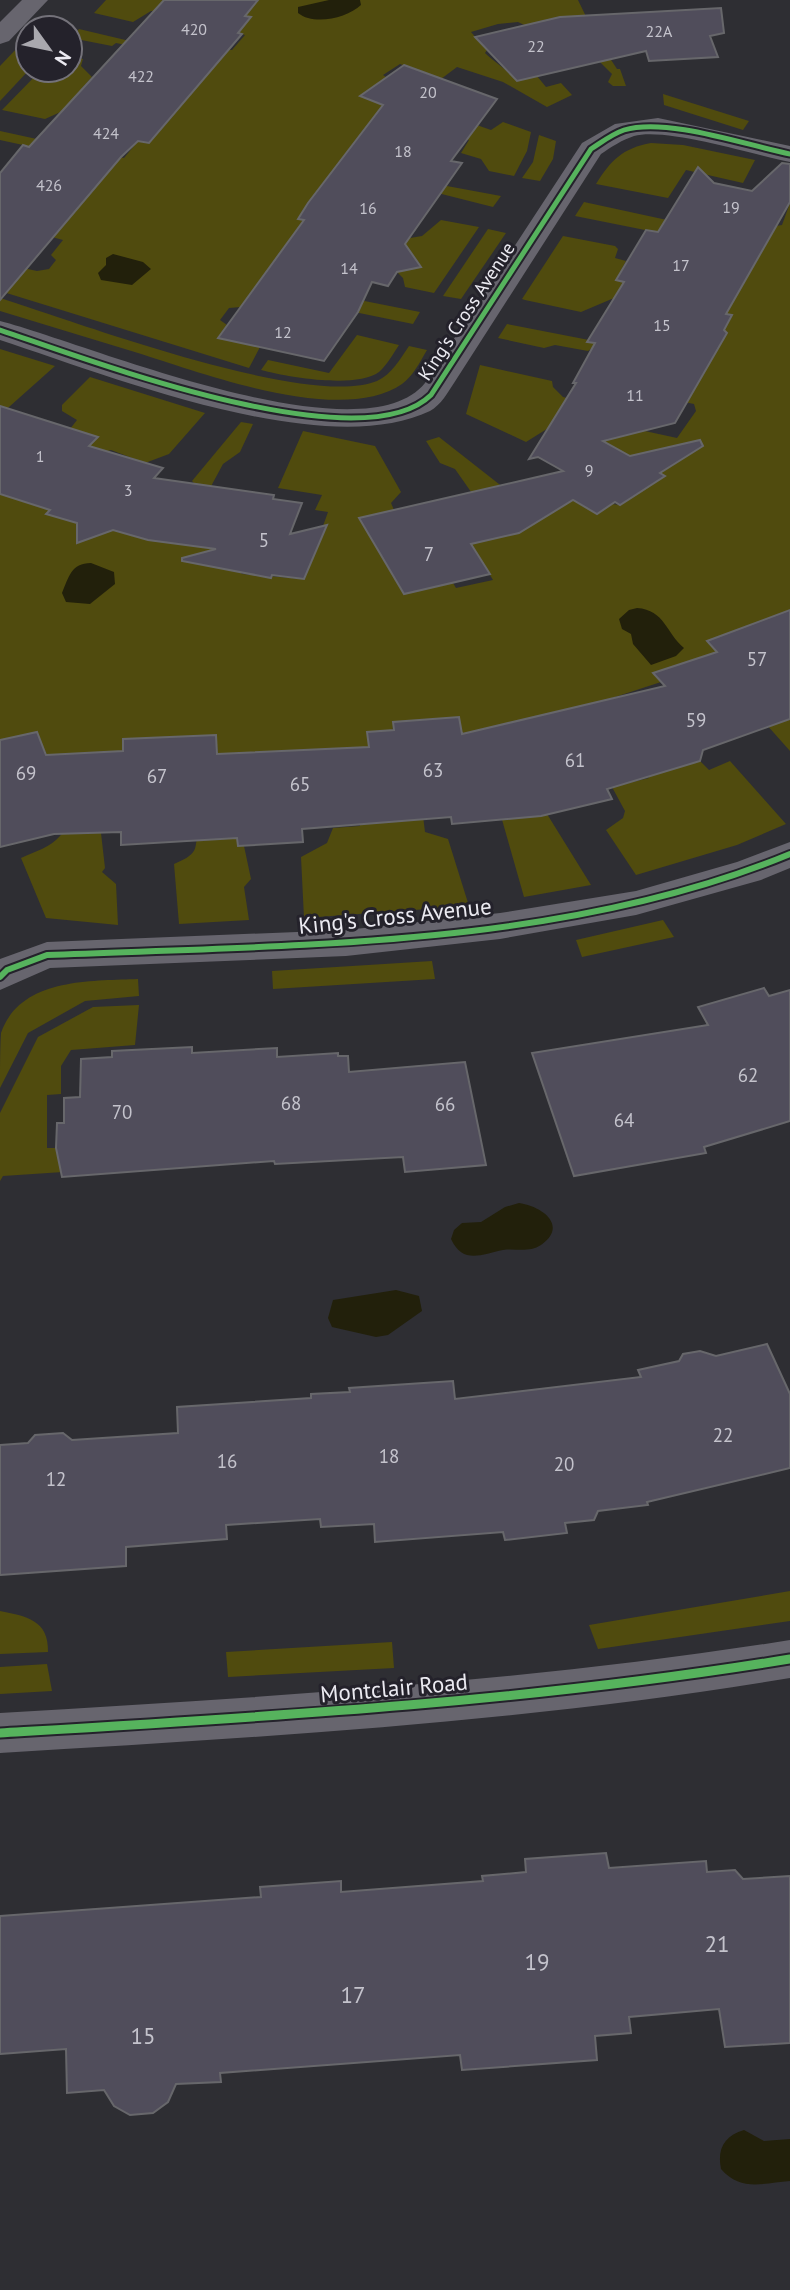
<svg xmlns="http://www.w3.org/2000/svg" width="790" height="2290" font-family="'PT Sans',sans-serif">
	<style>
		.green { fill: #504b0e }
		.water { fill: #22200b }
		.building { fill: #504d5b; stroke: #67676b; stroke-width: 2 }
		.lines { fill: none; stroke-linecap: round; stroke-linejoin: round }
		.minor { fill: #67656e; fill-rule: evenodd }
		.cycleway-far2-casing { stroke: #24222b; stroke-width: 9 }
		.cycleway-far1-casing { stroke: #24222b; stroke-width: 10 }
		.cycleway-casing { stroke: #24222b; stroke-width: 13 }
		.cycleway-far2 { stroke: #56b35d; stroke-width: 5 }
		.cycleway-far1 { stroke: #56b35d; stroke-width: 6 }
		.cycleway { stroke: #56b35d; stroke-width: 9 }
		.labels { text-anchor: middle; stroke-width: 6; stroke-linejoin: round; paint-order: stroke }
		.far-number-label { font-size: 16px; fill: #c4c3cc }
		.far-street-label { font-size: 19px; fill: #ebeaf1; stroke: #24222b }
		.number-label { font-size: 19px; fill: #c4c3cc }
		.street-label { font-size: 23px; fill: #ebeaf1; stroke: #24222b }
		.near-number-label { font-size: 23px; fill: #c4c3cc }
	</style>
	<rect width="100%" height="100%" fill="#2e2e33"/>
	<g class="green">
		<path d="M106 0H197L249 10 258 0H578L596 37 617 69H620L626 86H613L608 82 612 74 598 60 518 22 498 24 471 32 487 50 485 53C493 61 502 66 511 75L532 70 546 87 561 83 572 95 547 107 503 82 457 67 441 79 400 64 383 75 386 77 361 96 442 126 454 117 491 130 503 122 531 132 527 151 514 176 489 171 481 159 461 153 469 140 442 134 409 179 501 196 493 207 402 184 325 181 310 204 398 240 422 236 441 220 479 227 434 293 405 287 403 278 397 272 405 270 414 257 304 289 420 312 413 324 252 291 241 307 229 308 220 320 227 325 218 338 260 347 249 368 0 291V263L37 271 49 269 56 260 51 255 63 240 52 237 83 191 91 193 105 176 106 163 0 140V131L124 158 138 141 149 143 173 116 75 98 65 110 45 119 2 110 41 70H70V56L83 59 81 66 92 77 82 88 167 106 192 58 116 43 112 46 71 38 79 29 134 42 232 50 245 35 238 33 251 18 151 11 133 22 94 13Z"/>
		<polygon points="20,45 28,47 29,70 0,101 0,66"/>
		<polygon points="663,94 749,121 743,130 664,105"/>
		<polygon points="539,135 556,141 553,159 540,181 522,178 533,162"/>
		<path d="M651 143 683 145 755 160 743 183 686 170 668 198 596 184C611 160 623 148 651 143Z"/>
		<path d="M584 202 667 220 776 226 782 225 790 203V751L719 671 697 678 683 663 653 673 661 682 612 698 667 764 681 767 700 761 709 770 730 761 786 824 737 845 636 875 606 830 623 818 625 811 612 787 649 778 613 718 589 704 526 719 547 814 591 885 524 897 477 732 462 733 459 718 393 722 388 818 393 822 423 816 425 832 448 839 469 906 304 918 301 857 327 843 333 828 360 826 352 748 255 752 236 807 238 845 244 846 251 879 244 887 249 920 179 924 174 864C203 852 192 848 200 827 204 817 215 810 219 800 223 788 217 750 216 735L123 739V751L97 832 101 833 105 868 102 872 116 884 118 925 46 918 21 858C34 852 51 847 60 836 78 814 46 756 37 732L0 740V494L60 475 97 438 70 429 77 420 62 411V405L90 377 205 413 169 454 145 463 111 450 102 453 47 514 134 536 147 522 197 486 192 481 241 422 253 424 240 452 223 464 209 490 204 547 216 549 242 574 304 579 328 512 315 510 322 495 278 488 303 431 375 446 401 492 391 503 397 517 364 525 404 594 453 583 456 588 493 580 471 544 502 536 455 469 440 463 426 441 439 437 504 488 619 505 664 476 558 422 526 442 466 414 480 365 552 381 553 387 563 397 579 401 631 428 677 438 696 411 694 404 684 402 707 359 712 358 727 333 724 330 732 316 614 298 581 312 525 300 522 299 563 236 615 246 618 249 615 258 626 261 616 280 711 300 710 243 575 216Z"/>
		<polygon points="488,229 506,233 461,299 443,296"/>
		<path d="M0 298C77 322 307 409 377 381 392 374 400 359 409 346L427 350C420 362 413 376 402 384 341 426 202 373 138 353 92 339 46 325 0 311Z"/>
		<polygon points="507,324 589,340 598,344 588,351 555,345 544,348 498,338"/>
		<path d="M357 335 399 345C393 354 387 365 379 372 356 389 287 377 261 370L268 360 329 373Z"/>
		<polygon points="0,349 55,366 0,415"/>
		<polygon points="663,920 674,937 582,957 576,940"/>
		<polygon points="432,961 435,979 273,989 272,971"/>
		<path d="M138 979 139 996 85 1001 28 1033 0 1088C0 1072 0 1048 1 1033 20 978 90 981 138 979Z"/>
		<polygon points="139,1005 135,1045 71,1050 61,1066 61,1094 47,1095 47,1148 56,1148 63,1172 3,1176 0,1181 0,1113 38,1037 93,1007"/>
		<polygon points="790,1591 790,1621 598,1649 589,1625"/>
		<path d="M0 1611C26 1616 49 1620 48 1652L0 1654Z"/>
		<polygon points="392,1642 394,1668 228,1677 226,1652"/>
		<polygon points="47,1664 52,1691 0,1694 0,1667"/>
	</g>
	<g class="water">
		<path d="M329 0H360L361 5C347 18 314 26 298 13V7Z"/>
		<polygon points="113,254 143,262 151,269 132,285 101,280 98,273 106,265 106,258"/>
		<path d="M91 563 114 572 115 584 90 604 66 602 62 593C69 577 71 563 91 563Z"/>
		<path d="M637 608C665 610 666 633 684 648L676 656 651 665 633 644 631 634 622 629 619 619 629 610Z"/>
		<path d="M519 1203C541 1206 569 1225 541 1245 529 1253 515 1248 503 1250 482 1254 463 1265 451 1239L454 1230 462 1223 481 1222 505 1207Z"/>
		<polygon points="396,1290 419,1296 422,1311 388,1335 376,1337 332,1327 328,1318 333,1300"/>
		<path d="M744 2130 764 2141 790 2139V2181C763 2183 741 2192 721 2169 717 2149 724 2136 744 2130Z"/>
	</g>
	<g class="building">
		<polygon points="164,0 258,0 245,16 251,17 238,33 242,34 149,143 138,141 121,157 0,300 0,173 23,145 29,147"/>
		<polygon points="721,8 724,33 710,36 718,57 649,61 646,51 517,81 475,37 560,17"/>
		<polygon points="404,65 497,99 451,161 462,163 405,244 421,267 397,272 388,286 372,282 358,312 324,361 218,338 304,220 298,219 308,203 383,105 360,96"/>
		<polygon points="782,163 790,164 790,202 726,314 732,315 724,330 727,333 675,423 603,441 630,456 700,440 703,446 660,473 665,476 620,505 615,502 597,514 573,500 519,533 471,544 490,574 404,594 359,518 563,471 538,457 529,459 576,383 573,383 595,343 587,342 624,282 616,280 646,230 658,232 698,167 714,183 752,191"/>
		<polygon points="0,406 98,437 89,446 163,468 154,478 274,495 273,499 302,503 290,534 327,525 304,579 272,575 271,578 182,561 182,558 216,549 148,540 113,530 77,543 77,523 46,514 50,510 0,494"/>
		<polygon points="790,610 790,719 703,750 700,761 607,789 612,799 541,816 452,824 451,817 302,829 303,842 238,846 237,838 121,845 121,832 54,834 0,847 0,740 37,732 46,755 123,751 123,739 216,735 217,754 369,747 367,732 394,730 393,722 459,717 462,734 665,686 653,673 717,652 707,641"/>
		<polygon points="764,988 769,996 790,990 790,1121 704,1147 706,1153 574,1176 532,1053 708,1025 698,1007"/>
		<polygon points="192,1047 192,1053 277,1048 277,1057 338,1053 338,1056 348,1056 349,1072 465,1062 486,1165 405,1172 403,1157 275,1164 274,1161 62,1177 56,1148 57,1123 64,1123 64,1098 80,1097 81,1059 112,1057 112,1051"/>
		<polygon points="767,1344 790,1394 790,1468 647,1502 648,1505 598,1511 594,1520 565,1523 567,1533 505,1540 503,1532 375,1542 374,1524 321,1527 320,1519 226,1525 227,1539 126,1547 126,1566 0,1575 0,1445 28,1443 35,1435 63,1433 72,1440 178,1433 177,1407 311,1398 311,1394 350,1392 349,1388 453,1381 455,1399 641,1377 638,1370 679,1361 683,1354 700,1351 716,1356"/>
		<polygon points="606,1853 609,1868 706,1861 707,1872 735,1870 743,1879 790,1876 790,2043 725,2047 719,2009 629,2017 631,2033 595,2036 597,2060 462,2070 460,2055 220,2073 221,2082 176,2084 168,2102 153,2113 130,2115 114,2106 104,2090 67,2093 66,2049 0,2054 0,1916 261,1897 260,1887 341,1881 341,1892 483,1881 482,1876 526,1872 525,1859"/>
	</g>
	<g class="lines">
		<g class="minor">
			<polygon points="22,0 48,0 9,41 0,44 0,22"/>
			<path d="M658 118 790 146V162C754 155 666 127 634 136 622 140 611 147 601 154L454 383C448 392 441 405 430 411 324 462 107 375 0 340V321C83 342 362 461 425 383L582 143 615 124Z"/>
			<polygon points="790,842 790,868 761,880 636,915 500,939 346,956 50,968 0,990 0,959 47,942 346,930 500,913 636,891 737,862"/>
			<path d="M790 1640V1678C528 1722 265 1737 0 1753V1713C265 1697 528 1682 790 1640Z"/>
		</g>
		<g class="cycleway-far2-casing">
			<path id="cycleway-far2" d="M0 330C84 358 361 464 431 395L591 149C602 142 612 134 624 130 666 117 746 145 790 154"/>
		</g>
		<g class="cycleway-far1-casing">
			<path id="cycleway-far1" d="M0 977 7 970 47 955C290 945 563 948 790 854"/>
		</g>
		<g class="cycleway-casing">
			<path id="cycleway" d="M0 1733C265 1717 528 1702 790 1659"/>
		</g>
		<use href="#cycleway-far2" class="cycleway-far2"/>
		<use href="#cycleway-far1" class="cycleway-far1"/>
		<use href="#cycleway" class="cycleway"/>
	</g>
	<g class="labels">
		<g class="far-number-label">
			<text x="194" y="35">420</text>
			<text x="659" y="37">22A</text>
			<text x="536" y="52">22</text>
			<text x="141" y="82">422</text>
			<text x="428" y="98">20</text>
			<text x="106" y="139">424</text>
			<text x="403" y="157">18</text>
			<text x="49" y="191">426</text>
			<text x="731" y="213">19</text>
			<text x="368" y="214">16</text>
			<text x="681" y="271">17</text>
			<text x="349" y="274">14</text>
			<text x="662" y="331">15</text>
			<text x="283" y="338">12</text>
			<text x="635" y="401">11</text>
			<text x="40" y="462">1</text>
			<text x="589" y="476">9</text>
			<text x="128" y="496">3</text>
		</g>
		<g class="far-street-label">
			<text transform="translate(466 311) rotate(-57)" y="7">King's Cross Avenue</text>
		</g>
		<g class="number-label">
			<text x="264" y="547">5</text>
			<text x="429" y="561">7</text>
			<text x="757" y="666">57</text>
			<text x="696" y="727">59</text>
			<text x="575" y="767">61</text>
			<text x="433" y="777">63</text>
			<text x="26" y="780">69</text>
			<text x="157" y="783">67</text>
			<text x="300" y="791">65</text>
			<text x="748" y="1082">62</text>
			<text x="291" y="1110">68</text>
			<text x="445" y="1111">66</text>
			<text x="122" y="1119">70</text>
			<text x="624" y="1127">64</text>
			<text x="723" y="1442">22</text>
			<text x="389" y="1463">18</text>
			<text x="227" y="1468">16</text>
			<text x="564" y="1471">20</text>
			<text x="56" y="1486">12</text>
		</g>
		<g class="street-label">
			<text transform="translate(395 916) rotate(-6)" y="8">King's Cross Avenue</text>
			<text transform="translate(394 1688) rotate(-5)" y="8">Montclair Road</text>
		</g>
		<g class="near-number-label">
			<text x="717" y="1952">21</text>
			<text x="537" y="1970">19</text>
			<text x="353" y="2003">17</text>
			<text x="143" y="2044">15</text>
		</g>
	</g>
	<g transform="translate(49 49) rotate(123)"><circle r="33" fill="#24222b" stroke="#74727a" stroke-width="2"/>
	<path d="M0-5L12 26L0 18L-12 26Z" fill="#a9a8ae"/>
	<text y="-10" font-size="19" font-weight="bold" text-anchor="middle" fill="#ebeaf1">N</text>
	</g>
</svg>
